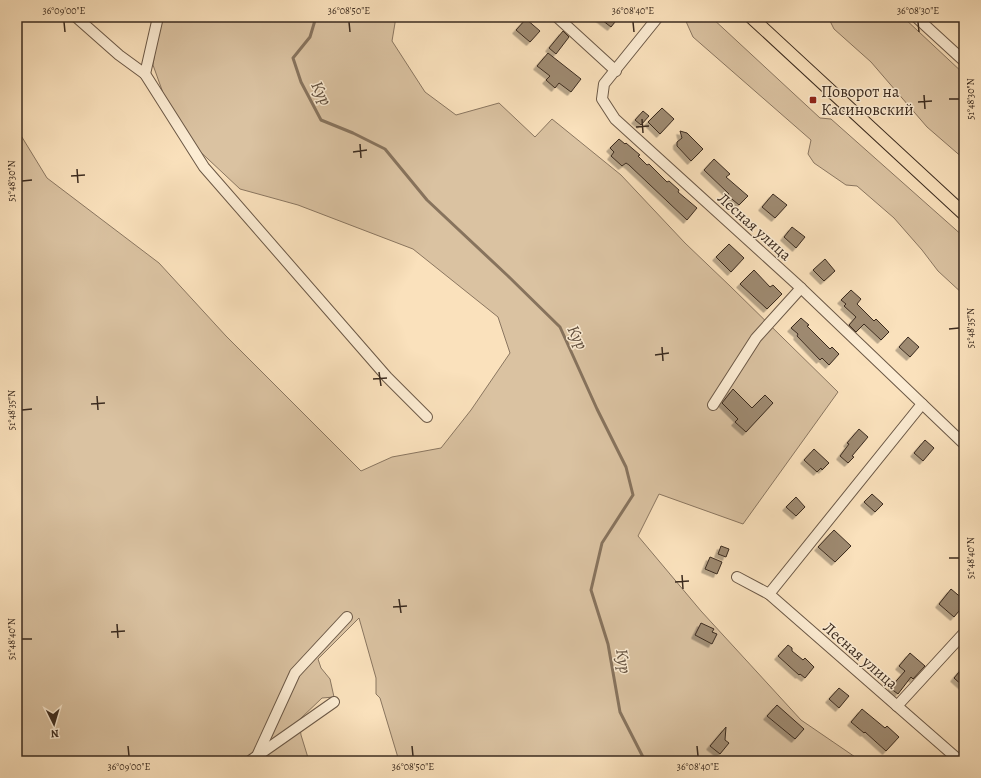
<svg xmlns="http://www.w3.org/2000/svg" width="981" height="778" font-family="Alegreya,serif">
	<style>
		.green { fill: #dac2a1; stroke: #8a7660 }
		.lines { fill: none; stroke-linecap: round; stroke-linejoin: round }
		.stream { stroke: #87735d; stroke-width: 3 }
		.building { fill: #9e8a71; stroke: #3b2b1f; filter: url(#shadow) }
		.minor-casing { stroke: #6b5846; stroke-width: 12 }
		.major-casing { stroke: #3b2b1f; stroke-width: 14 }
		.minor { stroke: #fcecd3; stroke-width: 10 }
		.major { stroke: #fae1bc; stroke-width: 12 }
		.ticks { fill: none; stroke: #3b2b1f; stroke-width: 1.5 }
		.poi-dot { fill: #8f2418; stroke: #fcecd3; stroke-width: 1.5 }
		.labels { text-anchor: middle; stroke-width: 3; stroke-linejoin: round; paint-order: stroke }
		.poi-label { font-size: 16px; fill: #3b2b1f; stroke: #fcecd3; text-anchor: start }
		.street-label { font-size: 16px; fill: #3b2b1f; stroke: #fcecd3 }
		.water-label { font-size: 17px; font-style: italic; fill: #614f3e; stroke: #fcecd3 }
		.neatline { fill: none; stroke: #3b2b1f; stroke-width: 1.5 }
		.ticks-label { font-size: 10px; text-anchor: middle; fill: #3b2b1f }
	</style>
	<defs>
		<filter id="shadow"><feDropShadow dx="-3.5" dy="3.5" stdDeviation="0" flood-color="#0004"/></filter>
	</defs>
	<rect width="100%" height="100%" fill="#fae1bc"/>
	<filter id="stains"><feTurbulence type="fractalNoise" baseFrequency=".005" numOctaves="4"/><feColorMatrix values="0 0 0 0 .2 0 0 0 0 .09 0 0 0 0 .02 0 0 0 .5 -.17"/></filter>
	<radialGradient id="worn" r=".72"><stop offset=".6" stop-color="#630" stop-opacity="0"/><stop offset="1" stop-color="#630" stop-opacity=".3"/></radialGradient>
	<g class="green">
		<polygon points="160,17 396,17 392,41 425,92 456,115 499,103 535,137 552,119 621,175 685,243 730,286 838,392 743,524 659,494 638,536 701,611 801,720 861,761 399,761 380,698 376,694 376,678 359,618 318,659 321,668 330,679 334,697 322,698 299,720 301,735 309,761 17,761 17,129 47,178 159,263 226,336 361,471 392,457 441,448 471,410 510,353 498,317 413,249 298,205 240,189 176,129 153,65"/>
		<polygon points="684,17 711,17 820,118 831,119 964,237 964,295 938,271 922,250 894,218 857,186 846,185 814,163 808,154 811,140 693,37"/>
		<polygon points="828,17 903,17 964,74 964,159 927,127 871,62 834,29"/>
	</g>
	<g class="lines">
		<polyline class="stream" points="316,17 310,37 293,58 301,82 321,120 353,133 385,149 427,200 508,276 560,327 597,409 626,467 633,495 602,543 591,590 608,644 620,712 645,761"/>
	</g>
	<g class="building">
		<polygon points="598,17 619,17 611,27"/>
		<polygon points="526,19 540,31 530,42 516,30"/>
		<polygon points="563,31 569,37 556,54 549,48"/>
		<polygon points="548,53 581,79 571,92 559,83 555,88 546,80 550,76 537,66"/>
		<polygon points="662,108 674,119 660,134 648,122"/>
		<polygon points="643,111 649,116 641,125 635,120"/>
		<polygon points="680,131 687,133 703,149 691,161 677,146 677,142 682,138"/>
		<polygon points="619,139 625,144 626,143 640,155 638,156 647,165 649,164 667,182 669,181 679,190 678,192 697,208 687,220 629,165 626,163 622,166 611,156 614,152 610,148"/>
		<polygon points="714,159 730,174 726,177 748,196 739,205 727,195 729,194 704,170"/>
		<polygon points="773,194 787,205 775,218 762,207"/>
		<polygon points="792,227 805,237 796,248 784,237"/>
		<polygon points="729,244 744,258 731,272 716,257"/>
		<polygon points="825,259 835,271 824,281 813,270"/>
		<polygon points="754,270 770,287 773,285 782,294 767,309 740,284"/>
		<polygon points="851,290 861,299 857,304 874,321 876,319 889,332 881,340 864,324 856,332 849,325 856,317 844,306 846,304 841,300"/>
		<polygon points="801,318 809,325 807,326 830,349 832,347 839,354 829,365 822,358 820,360 797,336 798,334 791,328"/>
		<polygon points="908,337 919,347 910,357 899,347"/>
		<polygon points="733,389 752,408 765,395 773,403 746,432 735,422 738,419 722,403"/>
		<polygon points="859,429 868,437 852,456 854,457 848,463 840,456 849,444 847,443"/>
		<polygon points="925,440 934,448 923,461 914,453"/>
		<polygon points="814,449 829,463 822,470 821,468 817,472 804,460"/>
		<polygon points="872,494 883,504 875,512 864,502"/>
		<polygon points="796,497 805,507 796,516 786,507"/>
		<polygon points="834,530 851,546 835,562 818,547"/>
		<polygon points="721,546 729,549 726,557 718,554"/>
		<polygon points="710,557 722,562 717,574 705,569"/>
		<polygon points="951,589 964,600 964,605 954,617 939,604"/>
		<polygon points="701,623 714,629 712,632 717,634 712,644 695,635"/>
		<polygon points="788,645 792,648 792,651 803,660 805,658 814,667 805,678 800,674 799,675 778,656"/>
		<polygon points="910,653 925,666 913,679 911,677 898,694 890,688 905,671 899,666"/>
		<polygon points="964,666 964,687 954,678"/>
		<polygon points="839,688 849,696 839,708 829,699"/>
		<polygon points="777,705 804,729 795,739 767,716"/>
		<polygon points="862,709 885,728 887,726 899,737 886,751 865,732 864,733 851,722"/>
		<polygon points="726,727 725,740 729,743 720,754 710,746"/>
	</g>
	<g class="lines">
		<g class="minor-casing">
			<g id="minor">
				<polyline points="76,17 119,55 145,74 204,167 387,377 427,417"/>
				<polyline points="557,17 616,71"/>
				<polyline points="658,17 604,84 602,99 615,119 801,288 964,444"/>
				<polyline points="916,17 964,61"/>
				<polyline points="145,74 158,17"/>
				<polyline points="713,405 756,338 801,288"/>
				<polyline points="737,577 769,594 960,761"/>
				<polyline points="769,594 922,404"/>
				<polyline points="897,706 964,633"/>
				<polyline points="257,756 334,702"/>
				<polyline points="250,761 257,756 295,673 347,617"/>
			</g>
		</g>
		<g class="major-casing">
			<polyline id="major" points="751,17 964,214"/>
		</g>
		<use href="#minor" class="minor"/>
		<use href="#major" class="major"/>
	</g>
	<path class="ticks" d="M64 22 65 32M349 22 350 32M633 22 634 32M918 22 919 32M924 95 925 109M949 99H959M918 102 932 101M642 119 643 133M636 127 649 126M360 144 361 158M353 152 367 150M77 169 78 183M71 176 85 175M22 181 32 180M949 329 959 328M662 347 663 361M655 355 669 353M379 372 381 386M373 379 387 378M97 396 98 410M91 404 105 403M22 410 32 409M949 558H959M682 575 683 589M675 582 689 581M399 599 401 613M393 607 407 606M117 624 118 638M111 632 125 631M22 639H32M128 746 129 756M412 746 413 756M697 746 698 756"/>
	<rect class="poi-dot" x="809" y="96" width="8" height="8" rx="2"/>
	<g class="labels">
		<g class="poi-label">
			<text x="821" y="97">Поворот на<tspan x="821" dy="18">Касиновский</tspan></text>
		</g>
		<g class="street-label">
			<text transform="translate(755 226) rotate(42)" y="6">Лесная улица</text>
			<text transform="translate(861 655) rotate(41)" y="6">Лесная улица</text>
		</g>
		<g class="water-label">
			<text transform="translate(322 93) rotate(62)" y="6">Кур</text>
			<text transform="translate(578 337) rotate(63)" y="6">Кур</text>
			<text transform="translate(624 661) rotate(80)" y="6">Кур</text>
		</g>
	</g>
	<rect width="981" height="778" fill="none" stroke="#fae1bc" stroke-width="44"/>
	<g transform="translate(54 724) rotate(175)" stroke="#fcecd3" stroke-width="3" paint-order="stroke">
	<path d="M0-3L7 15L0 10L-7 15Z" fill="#3b2b1f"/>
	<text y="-6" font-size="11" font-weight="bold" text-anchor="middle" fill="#3b2b1f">N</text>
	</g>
	<rect x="22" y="22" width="937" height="734" class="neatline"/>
	<g class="ticks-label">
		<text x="64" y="14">36°09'00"E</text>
		<text x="349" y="14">36°08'50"E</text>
		<text x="633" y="14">36°08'40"E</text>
		<text x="918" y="14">36°08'30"E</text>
		<text transform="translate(970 99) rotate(-90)" y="4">51°48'30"N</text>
		<text transform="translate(11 181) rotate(-90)" y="4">51°48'30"N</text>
		<text transform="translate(970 328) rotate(-90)" y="4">51°48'35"N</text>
		<text transform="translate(11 410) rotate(-90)" y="4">51°48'35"N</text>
		<text transform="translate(970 558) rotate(-90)" y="4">51°48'40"N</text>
		<text transform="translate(11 639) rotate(-90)" y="4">51°48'40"N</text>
		<text x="129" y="770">36°09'00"E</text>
		<text x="413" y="770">36°08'50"E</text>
		<text x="698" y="770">36°08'40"E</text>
	</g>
	<rect width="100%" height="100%" filter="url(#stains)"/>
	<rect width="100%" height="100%" fill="url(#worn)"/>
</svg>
